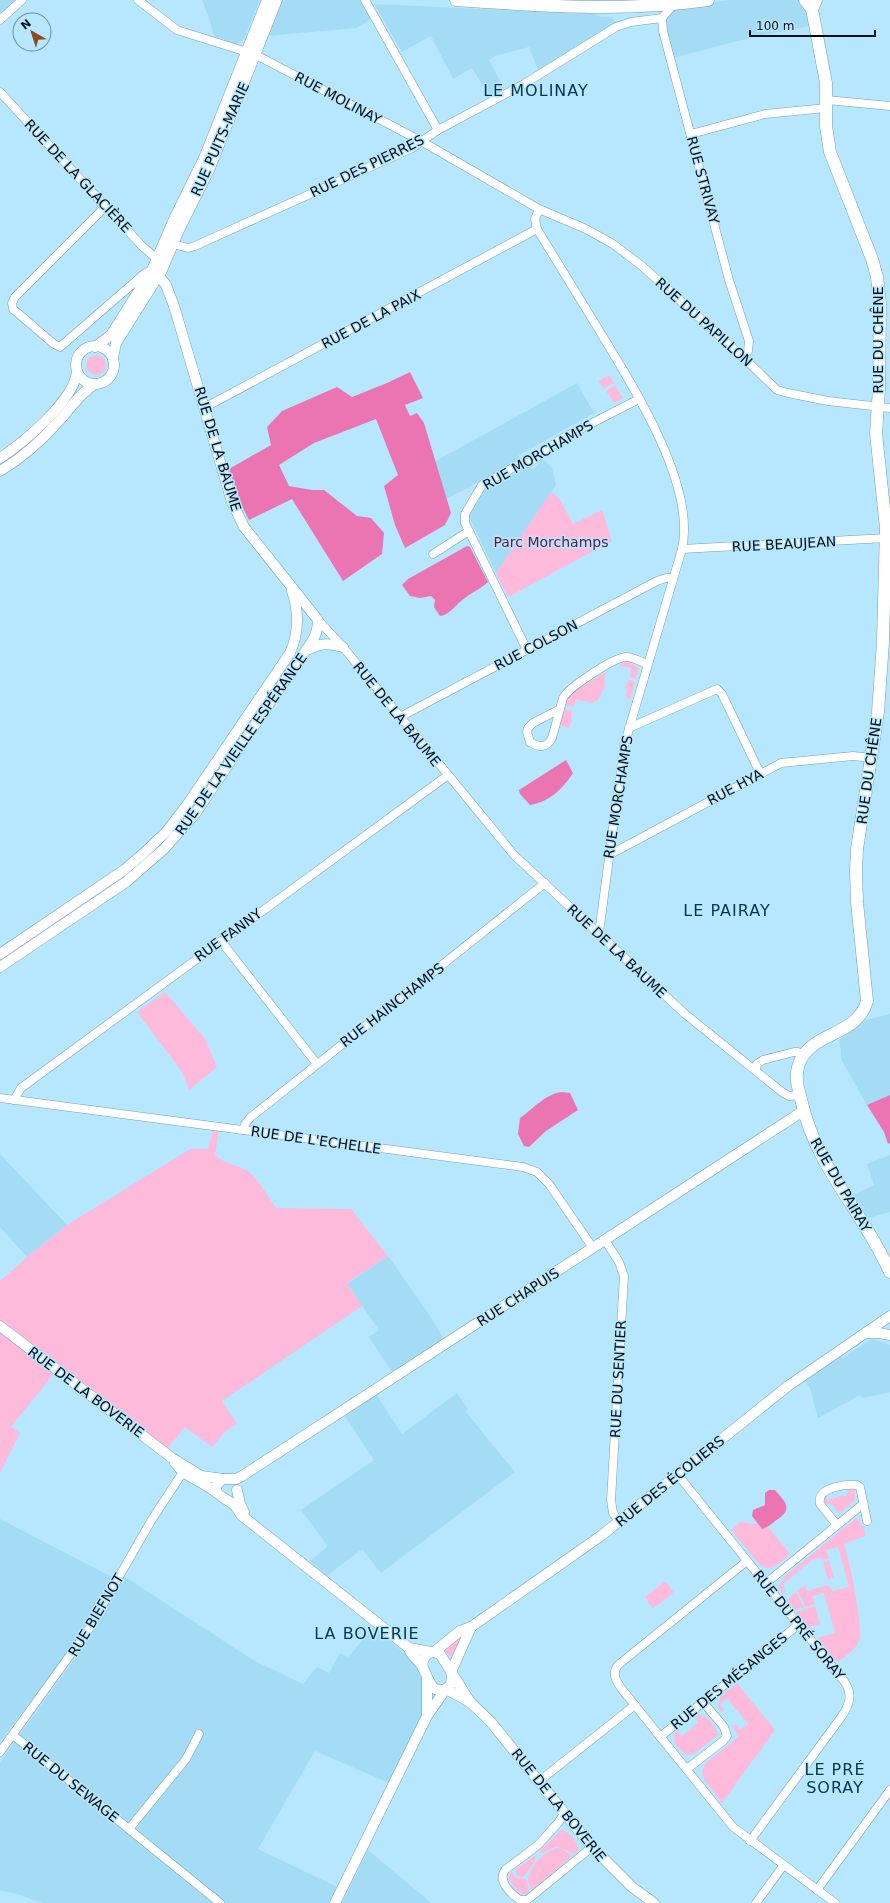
<svg xmlns="http://www.w3.org/2000/svg" width="890" height="1903" font-family="'DejaVu Sans',sans-serif">
	<style>
		.built { fill: #a4dcf6 }
		.green { fill: #febada }
		.forest { fill: #eb75b3 }
		.lines { fill: none; stroke-linecap: round; stroke-linejoin: round }
		.minor-casing { stroke: #73a1b7; stroke-width: 9 }
		.tertiary-casing { stroke: #73a1b7; stroke-width: 11 }
		.secondary-casing { stroke: #73a1b7; stroke-width: 13 }
		.minor { stroke: #fff; stroke-width: 8 }
		.tertiary { stroke: #fff; stroke-width: 10 }
		.secondary { stroke: #fff; stroke-width: 12 }
		.labels { text-anchor: middle; stroke-width: 3; stroke-linejoin: round; paint-order: stroke }
		.street-label { font-size: 14px; fill: #000e15; stroke: #b7e7fe }
		.park-label { font-size: 14px; fill: #601742; stroke: #b7e7fe }
		.quarter-label { font-size: 16px; letter-spacing: 1px; fill: #043648; stroke: #b7e7fe }
	</style>
	<rect width="100%" height="100%" fill="#b7e7fe"/>
	<g class="built">
		<polygon points="0,0 17,0 0,16"/>
		<polygon points="202,0 260,0 245,37 242,41 236,44 214,36 209,18"/>
		<polygon points="285,0 361,0 372,18 357,28 266,36 277,7"/>
		<polygon points="729,0 801,0 810,26 753,37 672,58 666,34 665,22 675,9"/>
		<polygon points="374,4 594,14 601,17 612,17 616,23 539,72 529,47 495,56 489,60 505,90 489,96 472,68 453,79 431,36 402,52"/>
		<polygon points="577,383 594,413 519,455 520,459 445,500 427,466"/>
		<polygon points="542,458 552,468 556,485 496,573 469,516 484,490 529,466 534,469"/>
		<polygon points="890,1014 890,1095 867,1105 841,1059 841,1050 839,1040 866,1020"/>
		<polygon points="0,1154 67,1225 27,1257 0,1227"/>
		<polygon points="890,1155 890,1212 868,1218 853,1195 874,1185 867,1164"/>
		<polygon points="388,1256 430,1316 445,1341 402,1368 392,1372 369,1337 379,1330 347,1284"/>
		<polygon points="872,1339 890,1345 890,1392 864,1398 860,1395 818,1418 810,1388 805,1381 840,1356 843,1358"/>
		<polygon points="457,1393 468,1409 466,1412 515,1472 381,1573 362,1549 327,1576 310,1561 328,1546 301,1510 374,1460 345,1416 376,1394 402,1434"/>
		<polygon points="0,1519 112,1577 85,1624 64,1657 0,1742"/>
		<polygon points="124,1576 253,1660 303,1684 317,1667 329,1673 340,1653 348,1657 374,1627 408,1656 421,1674 423,1680 422,1714 389,1783 315,1751 258,1849 337,1887 329,1903 42,1903 15,1893 0,1891 0,1762 88,1640"/>
		<polygon points="368,1850 431,1903 342,1903"/>
	</g>
	<g class="green">
		<circle cx="96" cy="365" r="10"/>
		<polygon points="609,375 614,383 604,388 598,381"/>
		<polygon points="615,385 623,398 614,403 606,391"/>
		<polygon points="551,492 559,498 573,524 602,510 612,541 508,597 496,573"/>
		<polygon points="628,661 638,668 636,679 630,677 631,668 619,665 623,662"/>
		<polygon points="606,672 604,682 605,685 598,700 591,703 577,699 573,707 565,705 572,692"/>
		<polygon points="629,680 635,682 630,699 626,698 627,689 625,688"/>
		<polygon points="564,709 572,711 571,719 572,720 569,728 560,725"/>
		<polygon points="165,992 205,1039 217,1067 189,1090 183,1073 137,1012"/>
		<path d="M213 1130H219L215 1155C224 1164 236 1164 246 1170 259 1178 267 1196 276 1208L351 1209 388 1256 347 1283 362 1306 222 1401 237 1424 227 1430 212 1447 185 1427 167 1449 59 1367 11 1427 20 1433 0 1473V1281L27 1257 67 1225 190 1149H208Z"/>
		<polygon points="851,1487 854,1487 855,1500 839,1514 839,1512 836,1510 833,1505 824,1503 822,1498 828,1494 826,1499 829,1501 831,1498 833,1499 839,1496 846,1496"/>
		<path d="M855 1519H859L861 1526H864L865 1536 844 1544C849 1558 864 1630 859 1641 856 1650 844 1657 837 1662L817 1638 835 1633 824 1593 812 1596 815 1604 806 1607 797 1591 805 1585 807 1591 828 1585 833 1591 849 1587 838 1547 826 1550 829 1558 823 1560 821 1557 812 1560 783 1584 785 1591 782 1594 779 1586 784 1577Z"/>
		<path d="M742 1521 745 1523 757 1524 762 1529 768 1527 790 1554C782 1561 773 1572 761 1566L731 1530Z"/>
		<polygon points="829,1560 834,1578 828,1579 823,1562"/>
		<polygon points="664,1582 666,1582 673,1591 673,1593 654,1608 652,1608 645,1597"/>
		<polygon points="796,1592 804,1607 795,1610 787,1600"/>
		<polygon points="815,1606 820,1624 808,1627 796,1612"/>
		<polygon points="461,1637 451,1657 443,1650"/>
		<polygon points="737,1683 775,1730 722,1803 704,1779 702,1771 705,1764 739,1736 732,1727 736,1724 740,1730 748,1724 727,1698 720,1704 724,1710 721,1712 718,1708 720,1697"/>
		<polygon points="700,1715 708,1718 719,1734 694,1754 686,1755 675,1744 674,1736 677,1731 682,1736 699,1722 695,1717"/>
		<path d="M561 1830C570 1832 575 1839 578 1847V1851L574 1854 557 1846 543 1853H538Z"/>
		<path d="M557 1848 562 1849 572 1856 532 1890 528 1882C528 1867 543 1853 557 1848Z"/>
		<polygon points="534,1856 536,1859 527,1873 522,1877 517,1876 516,1869"/>
		<polygon points="512,1872 516,1878 526,1879 529,1890 528,1893 523,1895 513,1886 508,1876"/>
	</g>
	<g class="forest">
		<polygon points="410,372 423,398 405,405 410,416 417,413 424,423 451,513 445,525 405,548 395,525 384,486 398,475 376,419 314,443 279,465 289,486 312,490 324,490 357,516 371,518 384,533 382,554 343,581 292,499 249,520 242,506 229,469 271,445 267,427 282,411 337,387 352,397 387,383"/>
		<path d="M467 546 470 547 488 582C481 589 472 592 465 598 457 603 450 615 440 616L434 607 435 600 431 596 420 598 410 596 402 585 408 579Z"/>
		<path d="M566 760 573 773C563 789 549 802 530 805L520 794 519 790Z"/>
		<path d="M562 1092 570 1093 578 1110 546 1131 529 1147 524 1146 518 1134 520 1118C533 1109 545 1094 562 1092Z"/>
		<polygon points="890,1095 890,1143 888,1144 884,1132 867,1105"/>
		<path d="M769 1490H775C784 1501 794 1508 778 1519 772 1523 769 1527 762 1529L752 1516 753 1510 765 1505V1493Z"/>
	</g>
	<g class="lines">
		<g class="minor-casing">
			<g id="minor">
				<polyline points="138,0 177,30 247,52"/>
				<polyline points="365,0 438,130"/>
				<polyline points="674,4 662,18 663,31 729,280 749,341 748,351 744,358"/>
				<polyline points="0,20 22,0"/>
				<polyline points="256,55 421,141 539,209 586,229 613,244 642,266 744,358 777,390 788,393 828,401 890,408"/>
				<polyline points="0,92 142,246 157,259"/>
				<polyline points="827,100 890,106"/>
				<polyline points="691,134 765,114 826,108"/>
				<polyline points="106,206 15,297 12,303 13,309 54,344 60,347 144,274 151,270"/>
				<path d="M539 209 535 219 537 229C556 260 575 291 594 322 628 378 697 483 682 549L624 746 599 933"/>
				<polyline points="173,244 188,248 195,246 412,148 438,130 524,84 616,27 631,22 662,18"/>
				<polyline points="204,408 537,229"/>
				<polyline points="682,549 886,538"/>
				<polyline points="433,554 469,531"/>
				<polyline points="318,620 343,647 514,855 685,1014 782,1092 789,1096 800,1095"/>
				<polyline points="527,650 465,523 465,514 482,485 514,467 530,462 559,440 639,399"/>
				<path d="M560 709 533 723 528 728 527 732 530 742C538 748 547 748 552 738L563 698C568 688 615 656 627 657 633 657 641 662 647 664"/>
				<polyline points="400,717 657,581 666,578 673,578"/>
				<polyline points="629,728 717,689 722,694 760,773"/>
				<polyline points="609,855 781,763 853,756 872,758"/>
				<polyline points="221,941 317,1064"/>
				<polyline points="756,1070 757,1064 763,1060 794,1052 798,1052 804,1055"/>
				<polyline points="0,1098 523,1167 537,1172 549,1184 593,1248"/>
				<polyline points="14,1100 21,1088 448,775"/>
				<polyline points="244,1130 245,1124 251,1117 545,883"/>
				<polyline points="605,1240 619,1262 624,1276 611,1500 613,1513 619,1522"/>
				<path d="M678 1475 844 1681C853 1694 850 1704 842 1716L750 1841"/>
				<path d="M837 1525 820 1504C816 1487 846 1484 857 1485L860 1487 867 1521"/>
				<path d="M747 1561 618 1665C612 1673 615 1679 621 1688L733 1827 835 1903"/>
				<polyline points="765,1584 863,1504"/>
				<polyline points="13,1735 220,1903"/>
				<polyline points="660,1737 798,1625"/>
				<polyline points="0,1752 89,1629 151,1521 179,1478 183,1473 190,1473"/>
				<polyline points="687,1769 723,1741 727,1736 724,1727 703,1702"/>
				<polyline points="538,1782 635,1705"/>
				<path d="M564 1814 558 1823 538 1845 505 1870C497 1881 511 1894 520 1900H527L592 1847"/>
				<polyline points="129,1829 186,1759 199,1734"/>
				<polyline points="817,1890 890,1790"/>
				<polyline points="756,1903 783,1866"/>
			</g>
		</g>
		<g class="tertiary-casing">
			<g id="tertiary">
				<circle cx="95" cy="365" r="19"/>
				<polyline points="95,347 111,335 152,270 174,219 204,158 267,0"/>
				<polyline points="113,358 116,343 162,270 179,230 210,168 277,0"/>
				<path d="M0 458C23 443 75 400 77 371"/>
				<path d="M0 471C22 458 42 440 59 421 71 408 79 394 95 384"/>
				<path d="M309 649C321 643 330 643 343 647"/>
				<path d="M0 954 124 870 144 853 166 832 187 805 290 653C299 633 299 612 292 591"/>
				<path d="M0 967 126 882 164 849 195 814 298 661C308 647 318 638 318 620L244 527 232 502 174 306 166 285 159 276"/>
				<polyline points="0,1326 172,1458 201,1476 223,1479"/>
				<polyline points="866,1333 879,1333 890,1335"/>
				<path d="M175 1463C186 1478 203 1481 217 1493"/>
				<polyline points="237,1490 240,1504 244,1512"/>
				<polyline points="409,1648 431,1652"/>
				<polyline points="434,1652 460,1631 471,1627 602,1535 788,1386 890,1316"/>
				<path d="M422 1666C423 1658 426 1653 434 1652L440 1654 470 1702"/>
				<polyline points="451,1672 471,1627"/>
				<path d="M452 1676C452 1681 451 1687 445 1689 431 1696 427 1674 422 1666 418 1659 410 1656 409 1648L241 1515C239 1511 237 1507 233 1504 226 1498 205 1492 223 1479H236L242 1476 803 1111"/>
				<polyline points="446,1689 470,1702 490,1721 592,1847 632,1887 654,1903"/>
				<polyline points="427,1714 427,1680"/>
				<polyline points="335,1903 427,1716 445,1690"/>
			</g>
		</g>
		<g class="secondary-casing">
			<g id="secondary">
				<path d="M456 0C540 6 625 12 708 0"/>
				<polyline points="805,0 812,9"/>
				<path d="M816 0 812 9 826 83V126L830 152 872 259 877 277 880 304 879 389 876 433 886 528 883 642 878 712 857 849 856 871 857 902 867 1001C858 1035 816 1031 801 1059 793 1076 798 1087 802 1103 816 1167 864 1213 890 1272"/>
			</g>
		</g>
		<use href="#minor" class="minor"/>
		<use href="#tertiary" class="tertiary"/>
		<use href="#secondary" class="secondary"/>
	</g>
	<g class="labels">
		<g class="street-label">
			<text transform="translate(338 98) rotate(28)" y="5">RUE MOLINAY</text>
			<text transform="translate(220 139) rotate(-66)" y="5">RUE PUITS-MARIE</text>
			<text transform="translate(367 166) rotate(-26)" y="5">RUE DES PIERRES</text>
			<text transform="translate(78 176) rotate(47)" y="5">RUE DE LA GLACIÈRE</text>
			<text transform="translate(703 180) rotate(75)" y="5">RUE STRIVAY</text>
			<text transform="translate(371 319) rotate(-28)" y="5">RUE DE LA PAIX</text>
			<text transform="translate(704 322) rotate(42)" y="5">RUE DU PAPILLON</text>
			<text transform="translate(878 340) rotate(-90)" y="5">RUE DU CHÊNE</text>
			<text transform="translate(218 449) rotate(73)" y="5">RUE DE LA BAUME</text>
			<text transform="translate(538 455) rotate(-30)" y="5">RUE MORCHAMPS</text>
			<text transform="translate(784 544) rotate(-3)" y="5">RUE BEAUJEAN</text>
			<text transform="translate(536 645) rotate(-28)" y="5">RUE COLSON</text>
			<text transform="translate(397 714) rotate(51)" y="5">RUE DE LA BAUME</text>
			<text transform="translate(241 744) rotate(-55)" y="5">RUE DE LA VIEILLE ESPÉRANCE</text>
			<text transform="translate(869 771) rotate(-82)" y="5">RUE DU CHÊNE</text>
			<text transform="translate(735 787) rotate(-28)" y="5">RUE HYA</text>
			<text transform="translate(618 797) rotate(-81)" y="5">RUE MORCHAMPS</text>
			<text transform="translate(228 935) rotate(-36)" y="5">RUE FANNY</text>
			<text transform="translate(617 951) rotate(43)" y="5">RUE DE LA BAUME</text>
			<text transform="translate(392 1005) rotate(-38)" y="5">RUE HAINCHAMPS</text>
			<text transform="translate(316 1140) rotate(8)" y="5">RUE DE L'ECHELLE</text>
			<text transform="translate(841 1185) rotate(60)" y="5">RUE DU PAIRAY</text>
			<text transform="translate(518 1297) rotate(-33)" y="5">RUE CHAPUIS</text>
			<text transform="translate(618 1379) rotate(-87)" y="5">RUE DU SENTIER</text>
			<text transform="translate(86 1392) rotate(37)" y="5">RUE DE LA BOVERIE</text>
			<text transform="translate(670 1481) rotate(-39)" y="5">RUE DES ÉCOLIERS</text>
			<text transform="translate(96 1615) rotate(-59)" y="5">RUE BIEFNOT</text>
			<text transform="translate(799 1625) rotate(51)" y="5">RUE DU PRÉ SORAY</text>
			<text transform="translate(729 1681) rotate(-39)" y="5">RUE DES MÉSANGES</text>
			<text transform="translate(71 1782) rotate(39)" y="5">RUE DU SEWAGE</text>
			<text transform="translate(559 1805) rotate(51)" y="5">RUE DE LA BOVERIE</text>
		</g>
		<g class="park-label">
			<text x="551" y="547">Parc Morchamps</text>
		</g>
		<g class="quarter-label">
			<text x="536" y="96">LE MOLINAY</text>
			<text x="727" y="916">LE PAIRAY</text>
			<text x="367" y="1639">LA BOVERIE</text>
			<text x="835" y="1775">LE PRÉ<tspan x="835" dy="18">SORAY</tspan></text>
		</g>
	</g>
	<g transform="translate(32 32) rotate(321)"><circle r="19" fill="#b7e7fe" stroke="#6e90a1"/>
	<path d="M0-3L7 15L0 10L-7 15Z" fill="#8e4a1f"/>
	<text y="-6" font-size="11" font-weight="bold" text-anchor="middle" fill="#000e15">N</text>
	</g>
	<path d="M750 30v6h125v-6" fill="none" stroke="#000e15" stroke-width="2"/>
	<text x="756" y="30" font-size="12" fill="#000e15" stroke="#b7e7fe" stroke-width="3" paint-order="stroke">100 m</text>
</svg>
